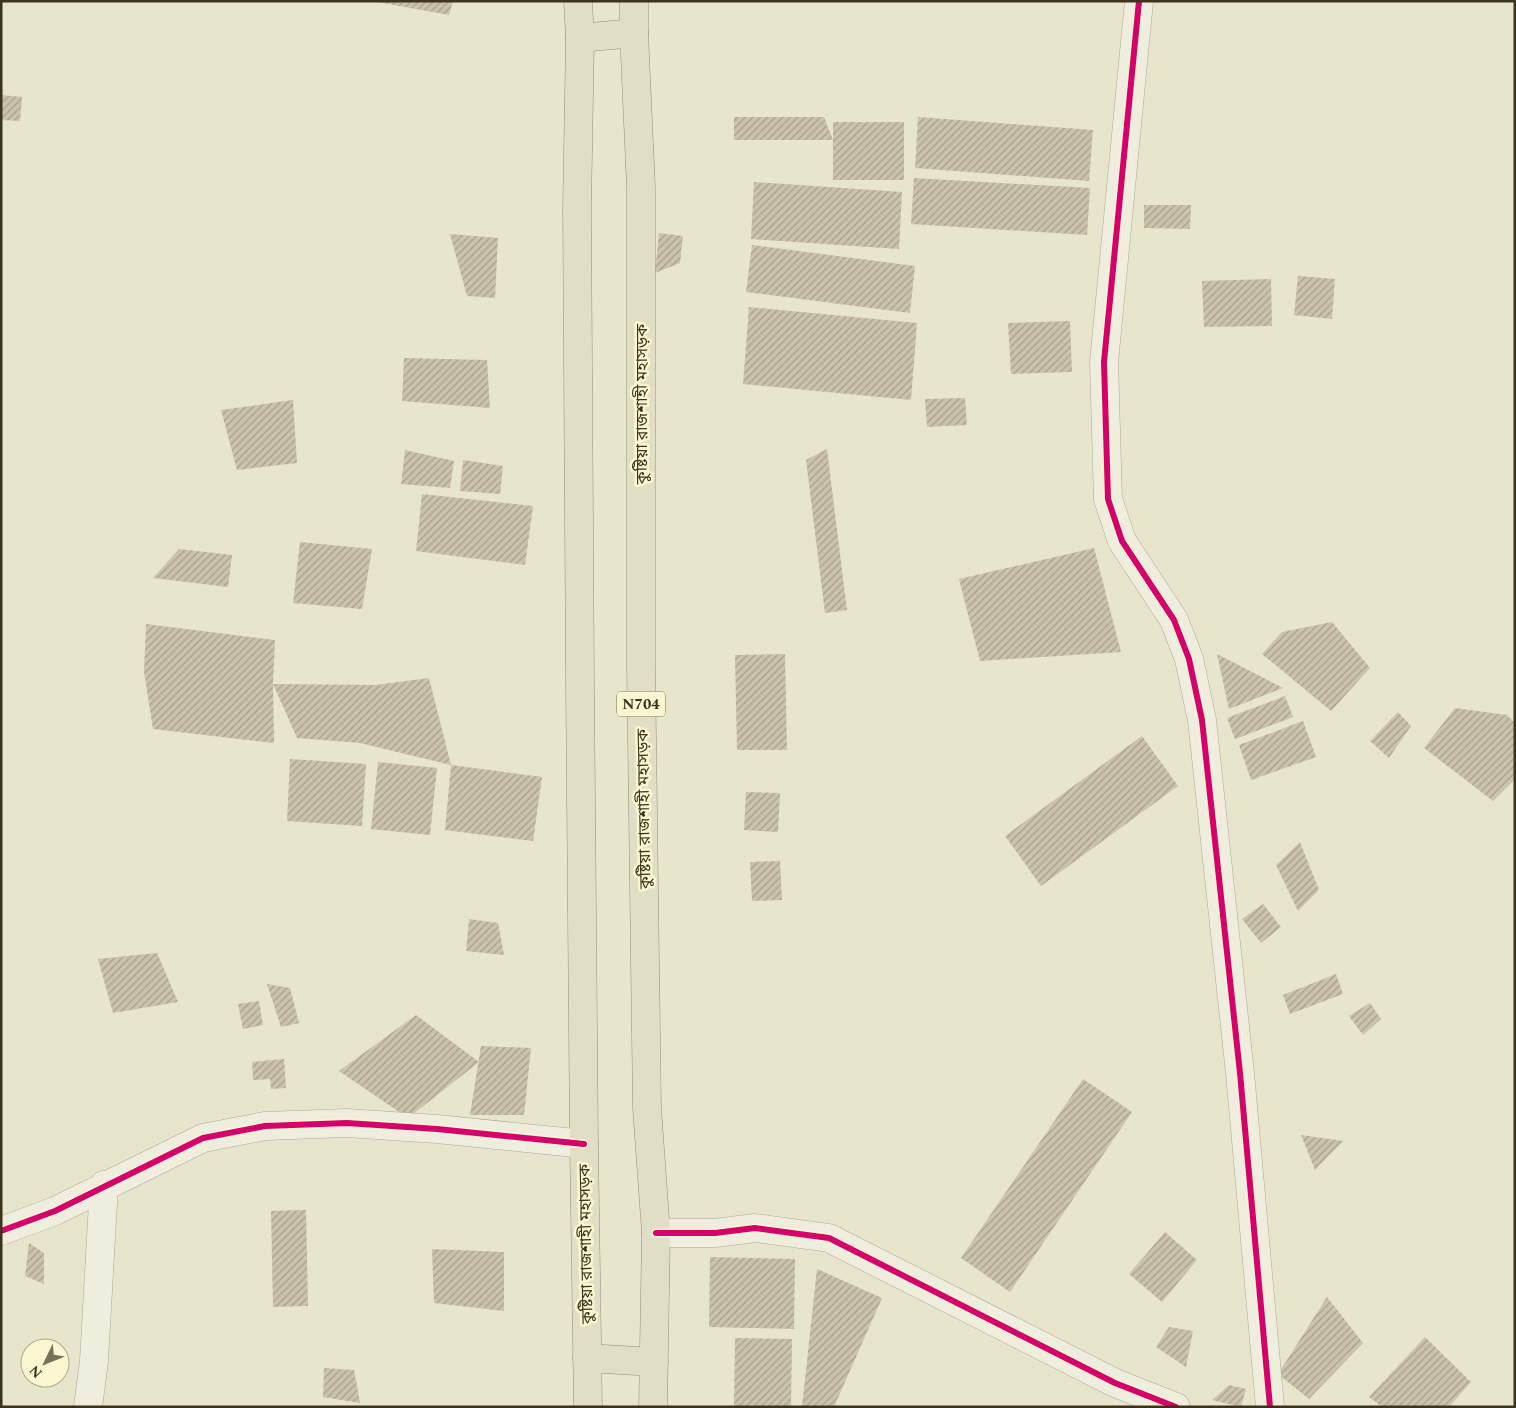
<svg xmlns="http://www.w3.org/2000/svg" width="1516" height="1408" font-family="Spectral,'Noto Sans Bengali',serif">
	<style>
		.building { fill: url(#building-hatch) }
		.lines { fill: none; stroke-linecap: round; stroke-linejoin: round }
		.minor-casing { stroke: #aca895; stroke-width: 29 }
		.trunk-casing { stroke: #918e7c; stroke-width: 29 }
		.minor { stroke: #efeede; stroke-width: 28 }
		.trunk { stroke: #e1dec6; stroke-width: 28 }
		.cycleway-casing { stroke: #f9f7d0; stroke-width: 9 }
		.cycleway { stroke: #d6006c; stroke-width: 6 }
		.labels { text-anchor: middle; stroke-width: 5; stroke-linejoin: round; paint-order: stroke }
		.shield { fill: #f9f7d0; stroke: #756e52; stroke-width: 1 }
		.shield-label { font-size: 15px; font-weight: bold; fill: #3c331c }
		.street-label { font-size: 16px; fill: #3c331c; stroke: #f9f7d0 }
	</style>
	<defs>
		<pattern id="building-hatch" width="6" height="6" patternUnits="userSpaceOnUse" patternTransform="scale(1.25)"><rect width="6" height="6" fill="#ccc3ac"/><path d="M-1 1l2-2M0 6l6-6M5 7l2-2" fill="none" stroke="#a79f8b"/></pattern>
	</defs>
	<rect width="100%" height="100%" fill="#e7e5cc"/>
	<g class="building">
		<polygon points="372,1 453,1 449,15"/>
		<polygon points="1,95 22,97 20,121 1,120"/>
		<polygon points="734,117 824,117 833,140 734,140"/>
		<polygon points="918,117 1093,130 1089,181 915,168"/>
		<rect x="833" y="122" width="71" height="58"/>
		<polygon points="914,178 1090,188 1087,235 911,224"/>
		<polygon points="754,182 902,192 899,249 751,239"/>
		<polygon points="1144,205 1191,205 1190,229 1144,228"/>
		<polygon points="659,233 683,236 680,263 655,273"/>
		<polygon points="450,234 498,238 495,298 467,296"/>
		<polygon points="752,245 915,266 910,313 746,292"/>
		<polygon points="1298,276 1335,279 1332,319 1294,315"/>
		<polygon points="1271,279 1272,326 1204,327 1202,281"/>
		<polygon points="749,307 917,323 911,400 743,384"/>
		<polygon points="1070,321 1072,372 1011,374 1008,323"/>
		<polygon points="404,358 487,360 490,408 402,401"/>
		<polygon points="965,398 967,425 927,427 925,399"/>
		<polygon points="293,400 297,463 237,470 221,410"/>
		<polygon points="827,449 847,610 825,613 806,460"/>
		<polygon points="405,450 454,461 450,488 401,484"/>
		<polygon points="463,460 503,466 500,494 460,491"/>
		<polygon points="422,494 533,506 525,565 416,551"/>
		<polygon points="300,542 372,549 362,609 293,603"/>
		<polygon points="1094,548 1121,652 980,661 959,579"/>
		<polygon points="179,549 232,555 228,587 153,578"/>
		<polygon points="1332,622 1370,668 1331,711 1262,654 1282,632"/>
		<polygon points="146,624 275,640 273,684 274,743 153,729 144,672"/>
		<polygon points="785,654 787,750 737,750 735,655"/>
		<polygon points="1217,654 1283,688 1229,709"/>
		<polygon points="429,678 451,765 360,743 297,738 273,684 376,685"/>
		<polygon points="1285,696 1293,717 1235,739 1227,718"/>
		<polygon points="1455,708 1507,715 1515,723 1515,779 1493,801 1424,748"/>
		<polygon points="1398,712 1411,726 1389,758 1370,741"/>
		<polygon points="1303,721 1316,757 1251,780 1239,745"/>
		<polygon points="1142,736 1178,786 1041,886 1005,836"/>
		<polygon points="290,759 366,764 362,826 287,821"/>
		<polygon points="378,762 437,768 430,835 371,829"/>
		<polygon points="451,765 542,777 533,841 445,830"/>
		<polygon points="746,792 780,793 778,832 744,830"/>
		<polygon points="1300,842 1319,890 1298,911 1276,865"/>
		<polygon points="780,861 782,900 752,901 750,862"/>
		<polygon points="1263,904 1281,927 1261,943 1242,919"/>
		<polygon points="469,919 498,923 504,955 466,951"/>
		<polygon points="157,953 178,1002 113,1013 98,959"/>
		<polygon points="1336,974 1343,994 1290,1014 1283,995"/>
		<polygon points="267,984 290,988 299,1023 281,1027"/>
		<polygon points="259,1001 263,1025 243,1029 238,1004"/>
		<polygon points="1370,1003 1381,1019 1363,1035 1349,1016"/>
		<polygon points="416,1015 479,1062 408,1118 339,1071"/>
		<polygon points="481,1046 531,1048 524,1115 470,1115"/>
		<polygon points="284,1059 286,1088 271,1089 270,1079 253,1080 252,1062"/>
		<polygon points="1083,1079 1132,1112 1010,1292 961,1258"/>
		<polygon points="1301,1135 1343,1141 1315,1170"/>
		<polygon points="306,1210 308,1306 273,1307 271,1211"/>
		<polygon points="1165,1232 1197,1260 1162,1302 1129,1274"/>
		<polygon points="29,1243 44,1253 44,1284 25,1276"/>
		<polygon points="432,1249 504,1252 504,1311 434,1303"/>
		<polygon points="710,1257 795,1259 794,1329 709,1327"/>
		<polygon points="817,1269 882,1298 834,1407 802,1407"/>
		<polygon points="1327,1297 1363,1343 1309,1399 1278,1374"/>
		<polygon points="1169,1327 1193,1331 1186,1367 1156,1347"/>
		<polygon points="1425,1337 1471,1382 1449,1407 1382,1407 1369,1397"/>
		<polygon points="735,1338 792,1339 791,1407 734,1407"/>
		<polygon points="324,1368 354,1370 360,1403 323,1397"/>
		<polygon points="1229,1385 1246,1389 1241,1407 1212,1400"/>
	</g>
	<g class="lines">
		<g class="minor-casing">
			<g id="minor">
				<polyline points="1139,1 1104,362 1108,499 1122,541 1174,620 1189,659 1202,720 1240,1073 1270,1407"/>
				<polyline points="1,1231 55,1211 203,1138 265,1126 347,1123 437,1129 584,1144"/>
				<polyline points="656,1233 715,1233 755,1228 829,1238 1115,1383 1176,1407"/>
				<polyline points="88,1407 94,1361 104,1185"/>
			</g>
		</g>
		<g class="trunk-casing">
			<g id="trunk">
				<polyline points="578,1 580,38 577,208 580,683 584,1144 588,1407"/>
				<polyline points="634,1 634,33 641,188 641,666 647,1108 656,1233 653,1407"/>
				<polyline points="580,38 634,33"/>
				<polyline points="587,1358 654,1362"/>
			</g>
		</g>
		<use href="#minor" class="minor"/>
		<use href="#trunk" class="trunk"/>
		<g class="cycleway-casing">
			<g id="cycleway">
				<polyline points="1139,1 1104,362 1108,499 1122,541 1174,620 1189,659 1202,720 1240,1073 1270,1407"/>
				<polyline points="1,1231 55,1211 203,1138 265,1126 347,1123 437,1129 584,1144"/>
				<polyline points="656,1233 715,1233 755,1228 829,1238 1115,1383 1176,1407"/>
			</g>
		</g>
		<use href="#cycleway" class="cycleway"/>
	</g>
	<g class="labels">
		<rect class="shield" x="617" y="691.5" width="48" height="25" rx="4"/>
		<g class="shield-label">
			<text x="641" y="709">N704</text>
		</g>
		<g class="street-label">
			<text transform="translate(641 404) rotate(-90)" y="6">কুষ্টিয়া রাজশাহী মহাসড়ক</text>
			<text transform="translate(643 809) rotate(-91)" y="6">কুষ্টিয়া রাজশাহী মহাসড়ক</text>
			<text transform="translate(585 1244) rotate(-91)" y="6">কুষ্টিয়া রাজশাহী মহাসড়ক</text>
		</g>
	</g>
	<rect width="1516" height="1408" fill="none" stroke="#3c331c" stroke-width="5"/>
	<g transform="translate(45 1363) rotate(227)"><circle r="24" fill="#f9f7d0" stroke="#ada988"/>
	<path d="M0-4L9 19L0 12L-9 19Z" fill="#78715a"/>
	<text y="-8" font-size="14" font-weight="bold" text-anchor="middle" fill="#3c331c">N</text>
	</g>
</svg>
